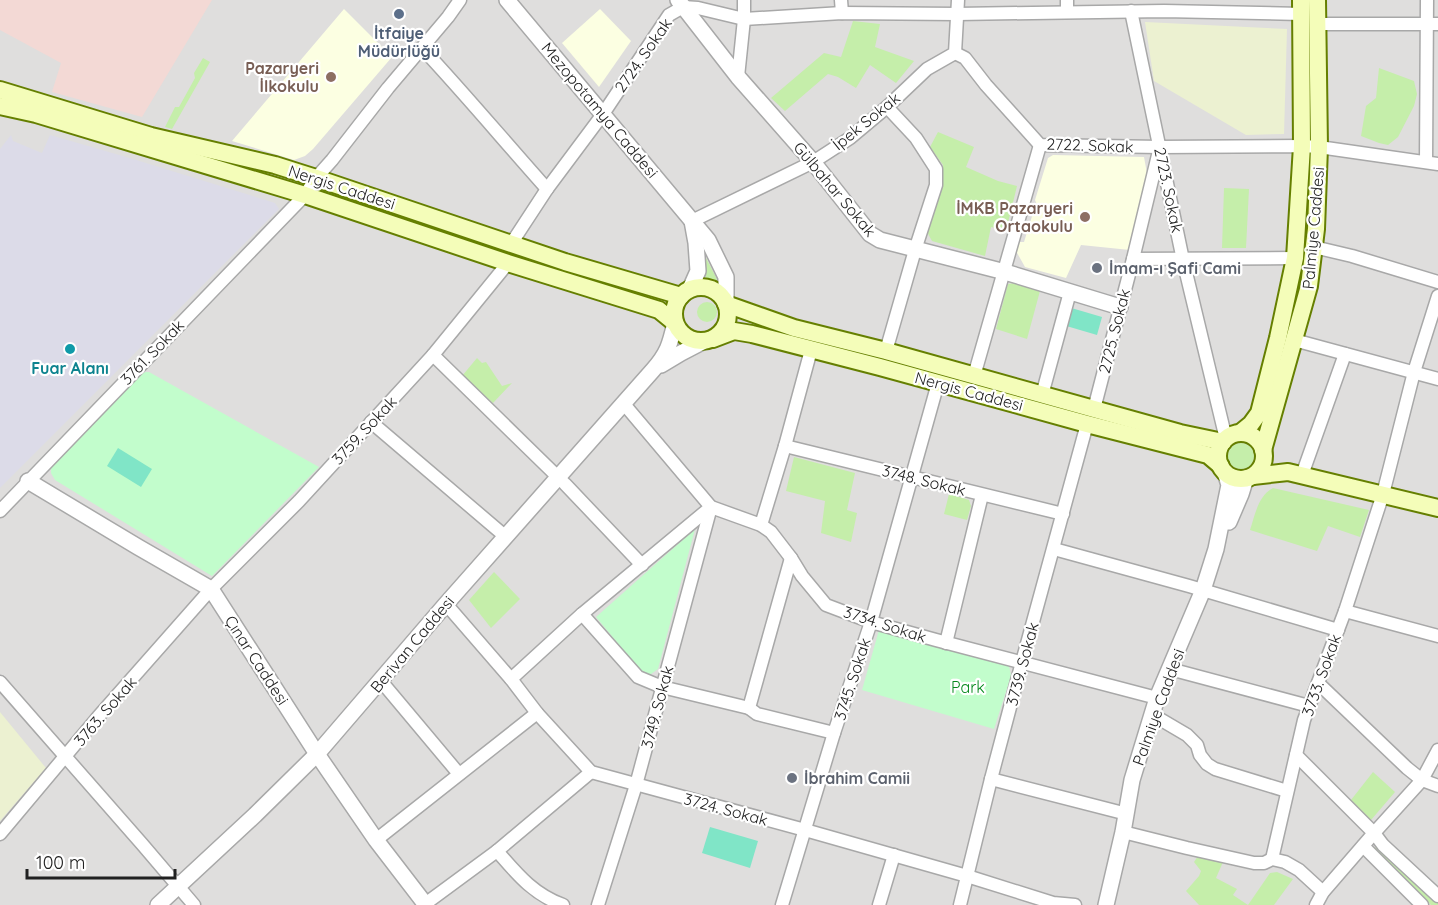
<svg xmlns="http://www.w3.org/2000/svg" width="1438" height="905" font-family="Quicksand,sans-serif">
	<style>
		.residential { fill: #dfdedd }
		.commercial { fill: #f3d9d5 }
		.education { fill: #fcffe2 }
		.farmland { fill: #ecf1d1 }
		.grass { fill: #c5eeaa }
		.park { fill: #c2fdcc }
		.pitch { fill: #80e5c7 }
		.plaza { fill: #dcdbe8 }
		.lines { fill: none; stroke-linecap: round; stroke-linejoin: round }
		.minor-casing { stroke: #a8a8a8; stroke-width: 15 }
		.tertiary-casing { stroke: #a8a8a8; stroke-width: 18 }
		.secondary-casing { stroke: #657f00; stroke-width: 20 }
		.minor { stroke: #fff; stroke-width: 12 }
		.tertiary { stroke: #fff; stroke-width: 15 }
		.secondary { stroke: #f4fdb9; stroke-width: 16 }
		.service-dot { fill: #5c6f8a; stroke: #fff; stroke-width: 2 }
		.education-dot { fill: #8d6e63; stroke: #fff; stroke-width: 2 }
		.worship-dot { fill: #6b7280; stroke: #fff; stroke-width: 2 }
		.culture-dot { fill: #0f9aa8; stroke: #fff; stroke-width: 2 }
		.labels { text-anchor: middle; stroke-width: 4.5; stroke-linejoin: round; paint-order: stroke }
		.service-label { font-size: 16px; font-weight: bold; fill: #4e5e75; stroke: #fff }
		.street-label { font-size: 16px; fill: #212121; stroke: #fff }
		.education-label { font-size: 16px; font-weight: bold; fill: #785e54; stroke: #fff; text-anchor: end }
		.worship-label { font-size: 16px; font-weight: bold; fill: #5b616d; stroke: #fff; text-anchor: start }
		.culture-label { font-size: 16px; font-weight: bold; fill: #0d838f; stroke: #fff }
		.park-label { font-size: 16px; fill: #05881c; stroke: #fff }
	</style>
	<rect width="100%" height="100%" fill="#f1efe7"/>
	<rect class="residential" x="0" y="0" width="1438" height="905"/>
	<polygon class="commercial" points="0,0 212,0 142,117 52,92 61,63 0,30"/>
	<g class="education">
		<polygon points="344,9 392,57 313,149 305,156 294,160 232,141"/>
		<polygon points="600,9 631,41 599,87 562,43"/>
		<polygon points="1053,155 1144,157 1148,179 1130,250 1081,245 1066,278 1025,267 1016,251 1018,242 1024,242 1033,213 1037,205 1035,200 1048,158"/>
	</g>
	<g class="farmland">
		<polygon points="1145,22 1287,29 1284,134 1246,135 1154,81"/>
		<polygon points="0,712 46,768 0,821"/>
	</g>
	<g class="grass">
		<polygon points="853,21 880,24 875,47 914,61 896,83 870,65 856,88 838,77 828,74 785,111 771,98 824,53 841,57"/>
		<polygon points="203,58 210,62 172,129 165,127 175,107 179,107 195,78 194,73"/>
		<polygon points="1379,68 1414,81 1417,94 1414,106 1398,137 1388,145 1379,143 1361,136 1366,106 1376,98"/>
		<polygon points="938,132 974,147 966,167 998,181 1017,186 1006,231 991,227 985,256 932,241 927,232 943,165 930,147"/>
		<polygon points="1307,155 1312,155 1312,216 1303,288 1263,437 1256,436 1299,281 1304,230"/>
		<polygon points="1224,188 1249,189 1246,248 1222,248"/>
		<polygon points="702,250 722,289 707,288"/>
		<polygon points="1015,283 1040,291 1027,339 996,329 1008,284"/>
		<circle cx="707" cy="312" r="10"/>
		<polygon points="477,358 482,363 486,362 502,386 512,383 493,403 462,376"/>
		<circle cx="1241" cy="456" r="13"/>
		<polygon points="794,457 855,473 847,510 857,513 851,542 821,533 825,501 786,491"/>
		<path d="M1273 488 1369 510 1360 537 1328 526 1317 551 1250 530C1255 515 1258 496 1273 488Z"/>
		<polygon points="949,494 969,500 971,506 967,520 944,514"/>
		<polygon points="494,572 520,599 491,628 469,600"/>
		<polygon points="1373,772 1395,792 1371,820 1368,818 1351,800"/>
		<polygon points="1376,847 1438,901 1438,905 1431,905 1374,849"/>
		<polygon points="1198,856 1223,862 1216,878 1237,889 1233,895 1248,905 1270,873 1277,872 1293,879 1274,905 1199,905 1186,891 1199,876 1201,871 1194,862"/>
	</g>
	<g class="park">
		<polygon points="146,372 149,372 319,467 212,576 55,480 51,473 51,467 141,374"/>
		<polygon points="695,529 658,669 651,674 643,674 596,617"/>
		<polygon points="879,630 1009,666 1011,676 994,729 862,690"/>
	</g>
	<g class="pitch">
		<polygon points="1068,307 1102,317 1097,335 1063,325"/>
		<polygon points="118,448 152,469 141,487 107,466"/>
		<polygon points="710,827 758,841 750,868 702,853"/>
	</g>
	<polygon class="plaza" points="11,135 13,141 42,153 50,135 133,159 275,203 279,209 0,488 0,149"/>
	<g class="lines">
		<g class="minor-casing">
			<g id="minor">
				<polyline points="841,0 842,13"/>
				<polyline points="1131,11 1183,260 1226,439"/>
				<polyline points="1067,12 1067,0"/>
				<polyline points="1317,24 1438,24"/>
				<path d="M422 48C465 94 505 142 547 189"/>
				<polyline points="955,53 965,58 986,85 1040,145 1160,147 1302,146 1319,147 1438,164"/>
				<polyline points="738,77 744,19 744,0"/>
				<polyline points="1426,162 1427,0"/>
				<polyline points="692,221 813,162 850,138 887,107 927,69 955,53 958,0"/>
				<polyline points="511,244 547,189 603,114 669,15 683,7 698,8 744,19 842,13 957,14 1164,11 1301,14"/>
				<polyline points="1314,247 1352,256 1438,282"/>
				<polyline points="1133,259 1295,258"/>
				<polyline points="1294,340 1438,379"/>
				<polyline points="886,351 915,250 936,185 936,169 916,138 887,107"/>
				<polyline points="433,355 565,484 642,565"/>
				<polyline points="974,376 1040,145"/>
				<polyline points="1042,395 1070,292"/>
				<polyline points="624,404 711,507 761,525 771,532 791,558 802,576 826,605 871,622 936,640 1157,698"/>
				<polyline points="1094,409 1133,259 1159,151"/>
				<polyline points="371,422 506,537"/>
				<polyline points="785,446 1063,514"/>
				<polyline points="1302,475 1345,354"/>
				<polyline points="0,511 305,195 316,178 332,160 388,88 448,17 460,0"/>
				<polyline points="761,525 785,446 811,350"/>
				<polyline points="1054,549 1189,586 1338,630"/>
				<polyline points="791,558 749,708 757,714 834,733"/>
				<polyline points="446,604 511,679 537,713 591,772 805,830 967,876 1053,903 1075,905"/>
				<polyline points="1345,611 1438,636"/>
				<polyline points="582,614 638,677 662,687 749,708"/>
				<polyline points="946,643 982,495"/>
				<polyline points="1170,669 1309,706"/>
				<polyline points="511,679 582,614 711,507"/>
				<polyline points="381,681 459,774"/>
				<polyline points="0,682 142,844 194,905"/>
				<polyline points="1318,683 1407,768 1422,780 1438,786"/>
				<polyline points="1153,715 1187,735 1197,745 1200,755 1207,764 1215,769 1287,791"/>
				<polyline points="1296,755 1374,833 1383,845 1438,896"/>
				<polyline points="991,779 1127,814"/>
				<polyline points="1123,832 1187,848 1254,863 1264,863 1272,859 1285,862 1299,870 1323,892"/>
				<polyline points="0,834 98,717 211,589 299,501 433,355 508,263"/>
				<polyline points="376,840 537,713"/>
				<polyline points="1363,846 1422,905"/>
				<path d="M497 851C517 874 533 894 563 905"/>
				<polyline points="1272,859 1304,720 1345,611 1383,494 1414,372 1438,296"/>
				<polyline points="425,904 497,851 591,772"/>
				<polyline points="598,905 636,785 711,507"/>
				<polyline points="782,905 834,733 871,622 938,383"/>
				<polyline points="879,905 894,855"/>
				<polyline points="960,905 991,779 1022,662 1087,424"/>
				<polyline points="1316,905 1323,892 1374,833 1422,780 1438,750"/>
			</g>
		</g>
		<g class="tertiary-casing">
			<g id="tertiary">
				<polyline points="507,0 708,240 726,277 726,304"/>
				<polyline points="678,0 738,77 813,162 870,234 880,240 1005,272 1120,307"/>
				<polyline points="690,289 698,271 696,243 692,221"/>
				<polyline points="661,365 681,353 704,341"/>
				<polyline points="28,481 138,547 211,589 317,754 376,840 426,905"/>
				<polyline points="1229,522 1241,494 1246,478"/>
				<path d="M158 905 255 815 317 754 446 604 653 370C668 353 670 344 675 323"/>
				<polyline points="1106,905 1123,832 1132,780 1157,698 1203,590 1216,549 1229,485 1225,472"/>
			</g>
		</g>
		<g class="secondary-casing">
			<g id="secondary">
				<polyline points="0,90 151,136 275,165 316,178 565,262 681,296"/>
				<polyline points="0,106 36,114 305,195 508,263 659,310 675,323"/>
				<circle cx="701" cy="314" r="27"/>
				<polyline points="726,304 794,328 886,351 1180,433 1223,442"/>
				<polyline points="713,339 734,331 752,334 880,367 1087,424 1208,455 1221,466"/>
				<polyline points="1240,433 1251,424 1259,413 1278,338 1295,258 1302,146 1301,0"/>
				<circle cx="1241" cy="456" r="23"/>
				<polyline points="1263,450 1309,286 1316,229 1319,147 1317,0"/>
				<polyline points="1253,476 1288,472 1438,508"/>
			</g>
		</g>
		<use href="#minor" class="minor"/>
		<use href="#tertiary" class="tertiary"/>
		<use href="#secondary" class="secondary"/>
	</g>
	<circle class="service-dot" cx="399" cy="14" r="6"/>
	<g class="education-dot">
		<circle cx="331" cy="77" r="6"/>
		<circle cx="1085" cy="217" r="6"/>
	</g>
	<g class="worship-dot">
		<circle cx="1097" cy="268" r="6"/>
		<circle cx="792" cy="778" r="6"/>
	</g>
	<circle class="culture-dot" cx="70" cy="349" r="6"/>
	<g class="labels">
		<g class="service-label">
			<text x="399" y="39">İtfaiye<tspan x="399" dy="18">Müdürlüğü</tspan></text>
		</g>
		<g class="street-label">
			<text transform="translate(643 55) rotate(-55)" y="6">2724. Sokak</text>
			<text transform="translate(600 110) rotate(50)" y="6">Mezopotamya Caddesi</text>
			<text transform="translate(866 121) rotate(-39)" y="6">İpek Sokak</text>
			<text transform="translate(1090 145) rotate(2)" y="6">2722. Sokak</text>
			<text transform="translate(342 187) rotate(18)" y="6">Nergis Caddesi</text>
			<text transform="translate(835 189) rotate(50)" y="6">Gülbahar Sokak</text>
			<text transform="translate(1169 190) rotate(78)" y="6">2723. Sokak</text>
			<text transform="translate(1313 228) rotate(-85)" y="6">Palmiye Caddesi</text>
			<text transform="translate(1114 331) rotate(-76)" y="6">2725. Sokak</text>
			<text transform="translate(152 352) rotate(-46)" y="6">3761. Sokak</text>
			<text transform="translate(969 391) rotate(15)" y="6">Nergis Caddesi</text>
			<text transform="translate(364 430) rotate(-47)" y="6">3759. Sokak</text>
			<text transform="translate(924 480) rotate(14)" y="6">3748. Sokak</text>
			<text transform="translate(885 624) rotate(18)" y="6">3734. Sokak</text>
			<text transform="translate(412 644) rotate(-50)" y="6">Berivan Caddesi</text>
			<text transform="translate(257 660) rotate(57)" y="6">Çınar Caddesi</text>
			<text transform="translate(1022 664) rotate(-75)" y="6">3739. Sokak</text>
			<text transform="translate(1321 675) rotate(-70)" y="6">3733. Sokak</text>
			<text transform="translate(852 679) rotate(-72)" y="6">3745. Sokak</text>
			<text transform="translate(657 707) rotate(-75)" y="6">3749. Sokak</text>
			<text transform="translate(1158 707) rotate(-70)" y="6">Palmiye Caddesi</text>
			<text transform="translate(105 711) rotate(-49)" y="6">3763. Sokak</text>
			<text transform="translate(726 809) rotate(15)" y="6">3724. Sokak</text>
		</g>
		<g class="education-label">
			<text x="319" y="74">Pazaryeri<tspan x="319" dy="18">İlkokulu</tspan></text>
			<text x="1073" y="214">İMKB Pazaryeri<tspan x="1073" dy="18">Ortaokulu</tspan></text>
		</g>
		<g class="worship-label">
			<text x="1109" y="274">İmam-ı Şafi Cami</text>
			<text x="804" y="784">İbrahim Camii</text>
		</g>
		<g class="culture-label">
			<text x="70" y="374">Fuar Alanı</text>
		</g>
		<g class="park-label">
			<text x="968" y="693">Park</text>
		</g>
	</g>
	<path d="M27 869v9h148v-9" fill="none" stroke="#212121" stroke-width="3"/>
	<text x="36" y="869" font-size="18" fill="#212121" stroke="#ffffff" stroke-width="4.5" paint-order="stroke">100 m</text>
</svg>
